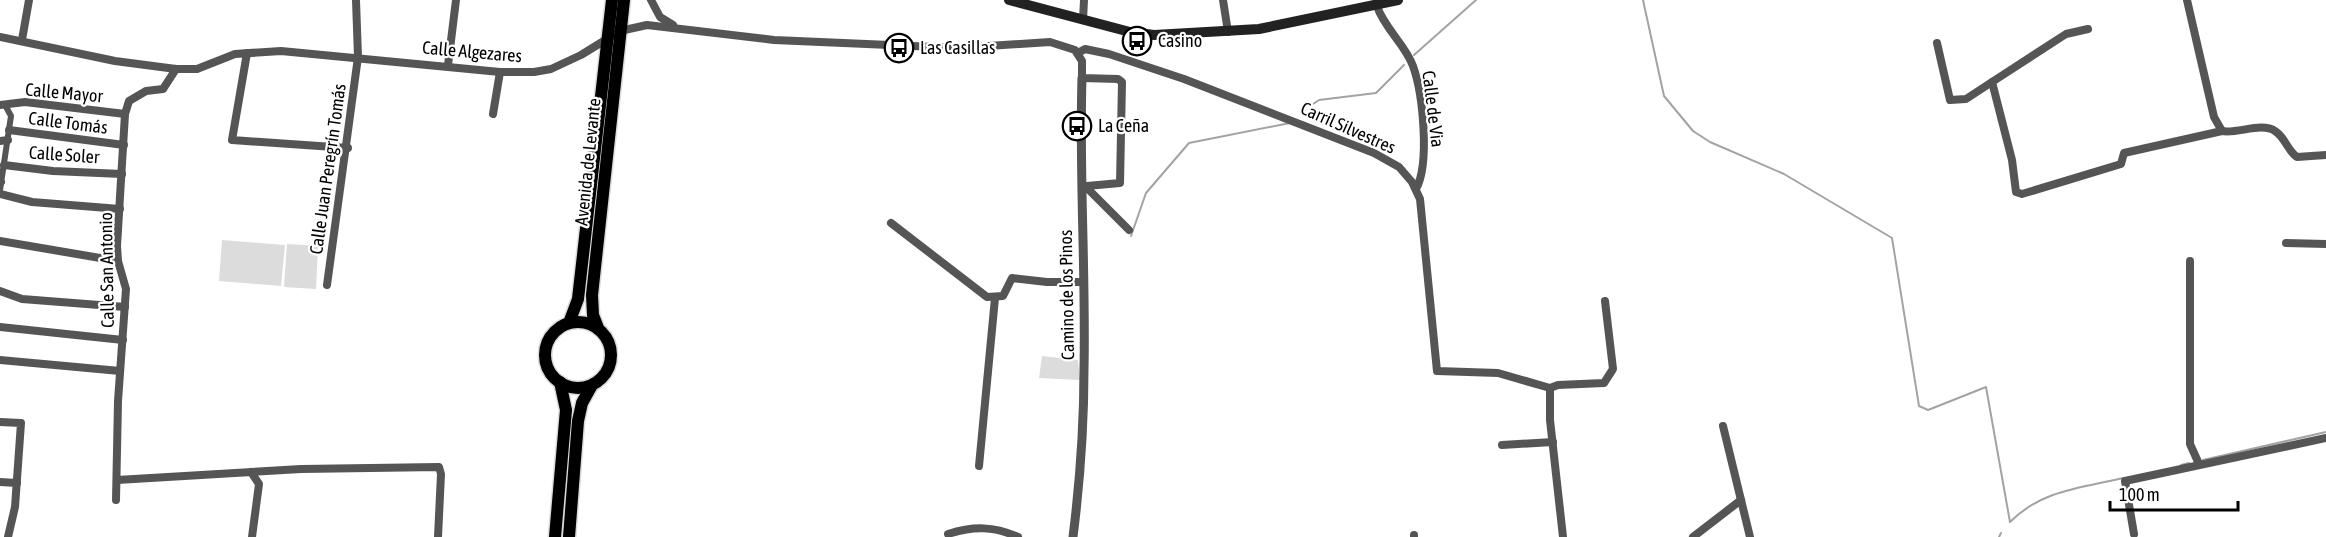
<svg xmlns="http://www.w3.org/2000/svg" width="2326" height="537" font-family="'Asap Condensed',sans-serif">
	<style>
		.green { fill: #dcdcdc }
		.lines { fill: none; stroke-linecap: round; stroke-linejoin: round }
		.stream { stroke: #a3a3a3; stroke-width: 2 }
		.primary-casing { stroke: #dbdbdb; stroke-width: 15 }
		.pedestrian { stroke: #555; stroke-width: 6 }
		.minor { stroke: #555; stroke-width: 8 }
		.tertiary { stroke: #555; stroke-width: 9 }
		.secondary { stroke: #222; stroke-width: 10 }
		.primary { stroke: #000; stroke-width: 12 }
		.labels { text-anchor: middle; stroke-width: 4.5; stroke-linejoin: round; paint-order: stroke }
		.poi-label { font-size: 18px; fill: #000; stroke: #fff; text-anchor: start }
		.street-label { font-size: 18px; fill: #000; stroke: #fff }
	</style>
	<rect width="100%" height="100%" fill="#fff"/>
	<g class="green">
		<polygon points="222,240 285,245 281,286 219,281"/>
		<polygon points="287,244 318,246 316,289 284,287"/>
		<polygon points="1042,356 1078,360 1080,380 1039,378"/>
	</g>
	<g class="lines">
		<g class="stream">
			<polyline points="1643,0 1664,96 1693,131 1710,142 1784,174 1892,238 1919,406 1928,410 1986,387 2010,522"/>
			<polyline points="1414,55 1476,0"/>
			<polyline points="1310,106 1319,100 1376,93 1404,65"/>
			<polyline points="1131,236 1146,193 1189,143 1290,123"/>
			<polyline points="2203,460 2326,432"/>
			<polyline points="2181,465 2189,463"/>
			<path d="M2010 522C2042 490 2080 488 2123 478"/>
			<polyline points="1999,537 2001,533"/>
		</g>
		<g class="primary-casing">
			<g id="primary">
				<circle cx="578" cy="355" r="33"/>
				<polyline points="569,323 578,299 612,0"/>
				<polyline points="598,328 593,315 592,295 624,0"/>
				<polyline points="555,537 566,410 560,382"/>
				<polyline points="569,537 578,421 582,403 592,385"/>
			</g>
		</g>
		<polyline class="pedestrian" points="0,190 11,116 5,105"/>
		<g class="minor">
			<polyline points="651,0 660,17 673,25"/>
			<polyline points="1223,0 1228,32"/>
			<path d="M2187 0 2214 117 2222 131C2237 134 2262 122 2275 131 2285 137 2287 150 2297 157L2326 155"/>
			<path d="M1377 6C1384 28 1405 44 1413 66 1423 94 1430 164 1416 189"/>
			<polyline points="1083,20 1084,0"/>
			<polyline points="2088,29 2066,34 1992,82 2012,160 2016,192 2022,194 2121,164 2124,153 2222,131"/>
			<polyline points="0,37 115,61 176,69 197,69 235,54 281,51 500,72 534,72 551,69 581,55 620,31 647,25 774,40 959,48 1050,42 1075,50 1082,61 1082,78 1118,79 1122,82 1120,183 1087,186"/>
			<polyline points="22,40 29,0"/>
			<polyline points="1937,43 1950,100 1966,99 1992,82"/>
			<polyline points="247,53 232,140 348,148"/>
			<polyline points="1078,53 1085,49 1109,54 1184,79 1374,153 1399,167 1412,182 1420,199 1437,371 1498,373 1550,388"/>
			<polyline points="448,65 456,0"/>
			<polyline points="0,105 25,102 125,114"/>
			<polyline points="493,114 500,72"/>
			<polyline points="9,130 124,145"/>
			<polyline points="0,141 8,140"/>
			<polyline points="4,165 53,171 122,174"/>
			<polyline points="0,181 1,182"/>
			<polyline points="1085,186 1129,230"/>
			<polyline points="0,194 32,202 120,209"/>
			<polyline points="891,223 987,297 1003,296 1012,278 1047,282 1083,282"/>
			<polyline points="0,241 118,261"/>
			<polyline points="2286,243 2326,244"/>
			<polyline points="2190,261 2190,444 2199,464"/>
			<polyline points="327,285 358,57 356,0"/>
			<polyline points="0,291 22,299 125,307"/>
			<polyline points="0,327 123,340"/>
			<polyline points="0,360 120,371"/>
			<polyline points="1550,388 1550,420 1563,537"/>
			<polyline points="1550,388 1558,385 1604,383 1613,369 1605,301"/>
			<polyline points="0,422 21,423 15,507 8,537"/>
			<polyline points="1723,426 1750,537"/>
			<polyline points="1502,445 1553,442"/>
			<polyline points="979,466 995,298"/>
			<polyline points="251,472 259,484 252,537"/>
			<polyline points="117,480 301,469 439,467 441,474 438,537"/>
			<polyline points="0,482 17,483"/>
			<polyline points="116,500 118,401 126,289 118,261 117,246 125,114 129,101 146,91 163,89 176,69"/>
			<path d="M948 534C973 526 994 526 1018 537"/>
			<polyline points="2134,534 2125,481 2326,438"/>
			<polyline points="1414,535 1414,537"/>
			<polyline points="1693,537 1741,500"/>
		</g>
		<path class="tertiary" d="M1073 537C1080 481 1084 426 1084 369 1086 272 1079 175 1082 78"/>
		<polyline class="secondary" points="1009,0 1130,32 1154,35 1259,29 1398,0"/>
		<use href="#primary" class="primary"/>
	</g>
	<defs>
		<g id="bus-ring" transform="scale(1.5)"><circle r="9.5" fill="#fff" stroke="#000" stroke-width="1.5"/><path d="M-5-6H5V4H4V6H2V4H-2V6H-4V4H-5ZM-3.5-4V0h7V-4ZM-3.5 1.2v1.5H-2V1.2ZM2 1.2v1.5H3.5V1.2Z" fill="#000"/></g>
	</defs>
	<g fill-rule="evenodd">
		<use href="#bus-ring" x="1137" y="41"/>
		<use href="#bus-ring" x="899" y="48"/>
		<use href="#bus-ring" x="1077" y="126"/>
	</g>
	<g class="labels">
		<g class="poi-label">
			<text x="1158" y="47">Casino</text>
			<text x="920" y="54">Las Casillas</text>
			<text x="1098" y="132">La Ceña</text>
		</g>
		<g class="street-label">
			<text transform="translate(472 52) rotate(5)" y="6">Calle Algezares</text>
			<text transform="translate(64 93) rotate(5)" y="6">Calle Mayor</text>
			<text transform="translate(1433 109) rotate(83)" y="6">Calle de Via</text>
			<text transform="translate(68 123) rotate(7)" y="6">Calle Tomás</text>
			<text transform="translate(1348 128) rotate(24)" y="6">Carril Silvestres</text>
			<text transform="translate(64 155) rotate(4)" y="6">Calle Soler</text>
			<text transform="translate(588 162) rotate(-84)" y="6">Avenida de Levante</text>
			<text transform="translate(328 169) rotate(-82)" y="6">Calle Juan Peregrín Tomás</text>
			<text transform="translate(107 270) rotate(-91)" y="6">Calle San Antonio</text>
			<text transform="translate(1067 295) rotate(-91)" y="6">Camino de los Pinos</text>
		</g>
	</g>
	<path d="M2110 501v9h128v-9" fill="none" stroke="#000000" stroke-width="3"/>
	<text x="2119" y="501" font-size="18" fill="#000000" stroke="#ffffff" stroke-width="4.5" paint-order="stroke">100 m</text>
</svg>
